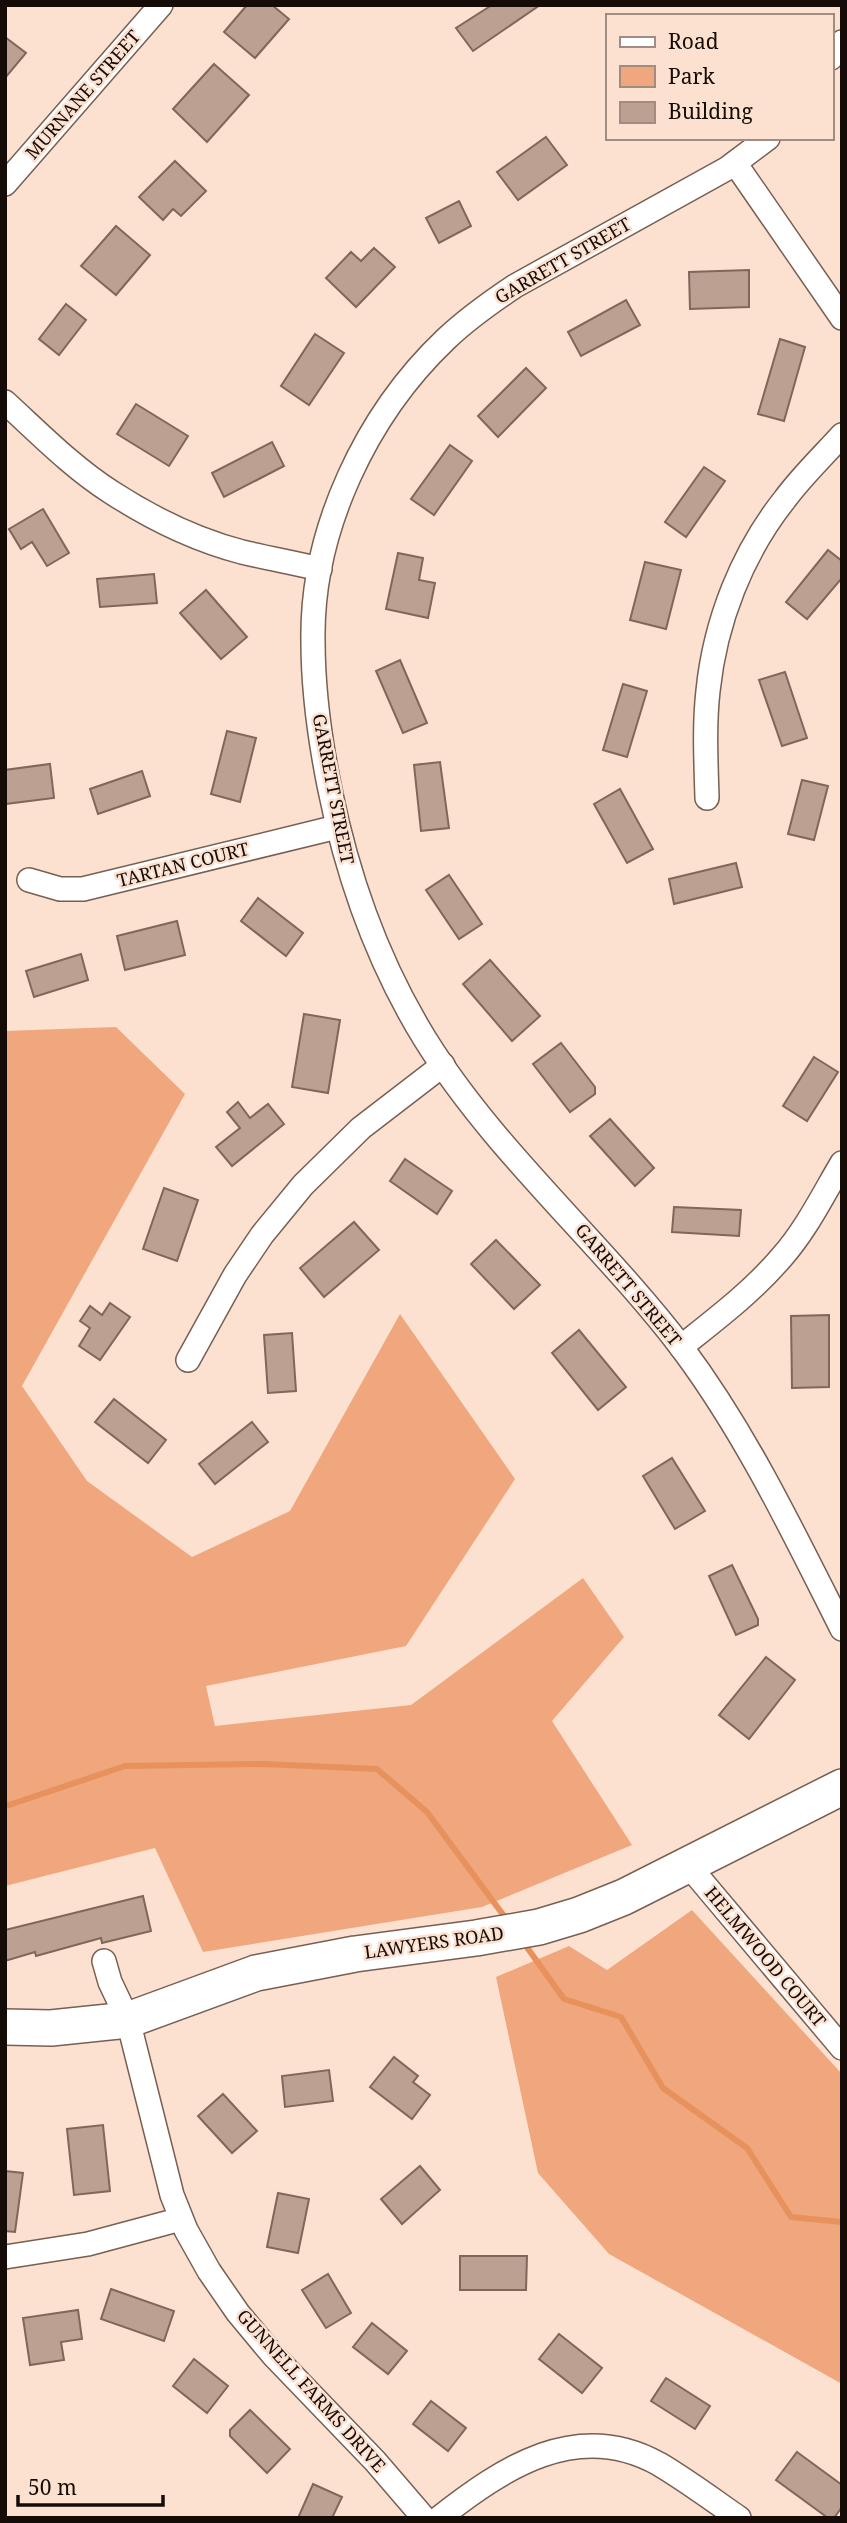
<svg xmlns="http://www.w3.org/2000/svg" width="847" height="2523" font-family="'Noto Serif',serif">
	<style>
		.green { fill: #f0a77d }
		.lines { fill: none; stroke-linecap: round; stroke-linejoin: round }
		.stream { stroke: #e7915d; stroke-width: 6 }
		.building { fill: #bca193; stroke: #7f6759; stroke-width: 2 }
		.minor-casing { stroke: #775f52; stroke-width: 26 }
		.primary-casing { stroke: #775f52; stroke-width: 38 }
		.minor { stroke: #fff; stroke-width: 23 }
		.primary { stroke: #fff; stroke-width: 35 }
		.labels { text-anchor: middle; stroke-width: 5; stroke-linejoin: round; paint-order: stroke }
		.street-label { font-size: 18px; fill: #150c07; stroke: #fce1d1 }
	</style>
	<rect width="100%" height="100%" fill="#fce1d1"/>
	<g class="green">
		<polygon points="116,1027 185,1094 22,1386 87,1481 192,1557 290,1511 400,1314 515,1479 406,1646 206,1686 215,1726 411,1705 583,1578 624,1637 552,1721 632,1845 482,1907 203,1952 155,1848 5,1886 5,1031"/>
		<polygon points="692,1910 842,2074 842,2384 609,2254 538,2173 496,1977 569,1946 607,1970"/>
	</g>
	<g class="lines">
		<g class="stream">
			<polyline points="5,1804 9,1805 125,1766 263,1764 377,1769 427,1812 504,1916"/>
			<polyline points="526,1946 564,1999 621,2017 663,2088 747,2148 791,2217 842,2222"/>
		</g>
	</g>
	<g class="building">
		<polygon points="247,5 272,5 289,19 255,58 224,32"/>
		<polygon points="492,5 540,5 473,51 456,28"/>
		<polygon points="5,37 26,53 5,78"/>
		<polygon points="214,64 249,95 207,142 173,109"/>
		<polygon points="546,137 567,165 518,200 497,172"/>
		<polygon points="175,161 206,191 181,216 173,209 163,220 139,197"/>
		<polygon points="459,201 471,226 439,243 426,218"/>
		<polygon points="116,226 150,255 116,295 81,266"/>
		<polygon points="374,248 395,267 356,307 326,278 351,252 361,261"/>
		<polygon points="749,270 749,307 690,309 689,272"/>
		<polygon points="626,300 640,325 581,356 568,332"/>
		<polygon points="66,304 86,320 59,355 39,339"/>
		<polygon points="315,334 344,353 309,405 281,386"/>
		<polygon points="780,339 805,347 784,421 758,414"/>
		<polygon points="526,368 546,388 498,437 478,416"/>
		<polygon points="136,404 188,436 169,466 117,434"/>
		<polygon points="272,442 284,466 224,497 212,473"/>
		<polygon points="450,445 472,461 434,515 411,499"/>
		<polygon points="704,467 725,481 686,537 665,522"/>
		<polygon points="43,509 69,553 47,566 32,542 21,549 9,529"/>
		<polygon points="828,550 842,561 842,578 807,619 786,602"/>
		<polygon points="398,553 423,558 419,580 435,583 428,618 386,609"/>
		<polygon points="645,562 681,570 666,629 630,620"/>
		<polygon points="154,574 157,603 100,607 97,579"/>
		<polygon points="206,590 247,637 221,659 180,613"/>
		<polygon points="400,660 427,723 403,733 376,671"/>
		<polygon points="785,672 807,738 782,746 759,680"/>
		<polygon points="623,684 647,691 627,757 603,750"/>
		<polygon points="227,731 256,738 240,802 211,794"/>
		<polygon points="440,762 449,828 421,831 414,765"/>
		<polygon points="50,764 54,798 5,804 5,770"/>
		<polygon points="142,771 150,796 98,814 90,789"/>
		<polygon points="802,780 828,786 814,840 788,834"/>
		<polygon points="620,789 653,849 627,863 594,804"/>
		<polygon points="736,863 742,887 674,904 669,879"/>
		<polygon points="449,875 482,924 459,939 426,890"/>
		<polygon points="258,898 303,933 286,956 241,921"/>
		<polygon points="177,921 185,955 125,970 117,936"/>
		<polygon points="81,954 88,980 34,997 26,971"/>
		<polygon points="490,960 540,1016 512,1041 463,984"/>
		<polygon points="304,1014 340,1020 328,1093 292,1087"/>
		<polygon points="561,1043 595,1087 595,1094 570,1112 533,1064"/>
		<polygon points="814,1057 838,1072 807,1121 783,1106"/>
		<polygon points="238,1102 250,1118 268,1104 284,1124 232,1166 216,1147 240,1128 227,1112"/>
		<polygon points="610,1119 654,1168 635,1186 590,1136"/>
		<polygon points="405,1159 452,1191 437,1214 390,1181"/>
		<polygon points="164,1188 198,1200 177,1261 143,1249"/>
		<polygon points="674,1207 741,1210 739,1236 672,1232"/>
		<polygon points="354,1222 379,1250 324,1297 300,1268"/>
		<polygon points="496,1240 540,1285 514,1309 471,1264"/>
		<polygon points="110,1303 130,1317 100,1360 79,1346 90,1328 80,1321 90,1306 102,1315"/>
		<polygon points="829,1315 829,1387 792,1388 791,1316"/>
		<polygon points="579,1330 626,1387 598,1410 552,1353"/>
		<polygon points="292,1333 296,1391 268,1393 264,1335"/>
		<polygon points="114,1399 166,1440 148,1463 95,1422"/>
		<polygon points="252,1422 268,1442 215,1484 199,1464"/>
		<polygon points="672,1458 705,1511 675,1529 643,1476"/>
		<polygon points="732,1565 758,1619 758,1625 736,1635 709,1576"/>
		<polygon points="766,1657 795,1680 749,1739 719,1715"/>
		<polygon points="143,1896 151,1931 102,1943 101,1938 36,1956 35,1952 5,1961 5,1930"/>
		<polygon points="394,2057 418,2076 413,2082 430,2095 412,2119 370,2087"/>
		<polygon points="329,2070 333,2101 285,2107 282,2076"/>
		<polygon points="223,2094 257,2131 232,2153 198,2116"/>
		<polygon points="103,2125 110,2191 74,2195 67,2129"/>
		<polygon points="420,2166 440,2190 402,2224 381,2199"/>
		<polygon points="5,2171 23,2173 15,2232 5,2231"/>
		<polygon points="278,2193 309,2199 298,2253 267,2247"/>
		<polygon points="460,2256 527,2256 526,2290 460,2290"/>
		<polygon points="328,2274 351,2313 326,2328 302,2290"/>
		<polygon points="111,2289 174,2311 164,2341 101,2319"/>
		<polygon points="78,2310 82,2339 61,2342 64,2360 30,2365 23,2318"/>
		<polygon points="372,2323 407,2351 388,2374 353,2347"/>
		<polygon points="559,2334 602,2368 582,2393 539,2359"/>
		<polygon points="194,2359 228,2386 207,2413 173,2386"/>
		<polygon points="666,2378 710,2406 695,2429 651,2401"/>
		<polygon points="431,2401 466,2428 448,2451 413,2424"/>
		<polygon points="250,2410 290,2449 267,2473 230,2436 230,2430"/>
		<polygon points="797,2452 842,2485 842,2507 834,2518 828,2518 776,2480"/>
		<polygon points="313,2484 342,2497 332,2518 298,2518"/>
	</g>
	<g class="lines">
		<g class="minor-casing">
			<g id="minor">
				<polyline points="831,58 842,42"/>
				<path d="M768 138 728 168 515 286C491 302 467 319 446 339 367 414 311 530 313 641 313 691 320 741 330 790 348 879 377 961 425 1039 495 1152 602 1243 682 1348 747 1435 793 1532 842 1629"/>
				<polyline points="735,163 842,318"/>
				<polyline points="5,184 161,5"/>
				<path d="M5 402C39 433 72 467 111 492 151 518 196 540 242 552 268 558 294 563 320 569"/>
				<path d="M707 798C706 762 704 726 708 691 715 622 742 553 785 499 802 476 823 456 842 435"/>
				<polyline points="29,880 60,889 83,889 337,827"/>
				<path d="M681 1347C716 1319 752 1292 781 1258 806 1230 823 1195 842 1163"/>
				<polyline points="188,1360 235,1275 262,1235 303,1185 361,1128 443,1065"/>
				<polyline points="688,1865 842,2048"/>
				<polyline points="104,1961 110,1982 128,2020 172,2195 186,2230 209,2271 238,2313 273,2355 375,2461 424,2518"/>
				<polyline points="5,2257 88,2244 181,2219"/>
				<path d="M439 2518C503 2468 577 2418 659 2464 686 2480 713 2500 739 2518"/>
			</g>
		</g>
		<g class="primary-casing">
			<polyline id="primary" points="5,2027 51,2028 128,2020 256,1973 355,1954 476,1938 539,1927 579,1915 624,1897 842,1787"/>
		</g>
		<use href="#minor" class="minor"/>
		<use href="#primary" class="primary"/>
	</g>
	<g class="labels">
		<g class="street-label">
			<text transform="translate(83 95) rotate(-49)" y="6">MURNANE STREET</text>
			<text transform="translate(563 261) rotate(-30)" y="6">GARRETT STREET</text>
			<text transform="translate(333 789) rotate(79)" y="6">GARRETT STREET</text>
			<text transform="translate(183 865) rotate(-14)" y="6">TARTAN COURT</text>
			<text transform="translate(628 1285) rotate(50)" y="6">GARRETT STREET</text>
			<text transform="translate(434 1943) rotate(-8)" y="6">LAWYERS ROAD</text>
			<text transform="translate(765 1957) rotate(50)" y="6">HELMWOOD COURT</text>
			<text transform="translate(311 2391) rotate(48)" y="6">GUNNELL FARMS DRIVE</text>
		</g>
	</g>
	<rect width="847" height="2523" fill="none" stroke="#150c07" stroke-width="14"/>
	<rect x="606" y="14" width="228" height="126" fill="#fce1d1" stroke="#a08c80" stroke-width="2"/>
	<rect x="620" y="37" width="35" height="10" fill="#ffffff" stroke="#a08c80" stroke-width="2"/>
	<text x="668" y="49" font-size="21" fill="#150c07">Road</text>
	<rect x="620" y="66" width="35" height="21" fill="#f0a77d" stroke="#a08c80" stroke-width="2"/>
	<text x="668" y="84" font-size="21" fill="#150c07">Park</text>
	<rect x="620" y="102" width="35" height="21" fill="#bca193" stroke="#a08c80" stroke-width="2"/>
	<text x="668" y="119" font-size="21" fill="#150c07">Building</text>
	<path d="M18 2495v10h145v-10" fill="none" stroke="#150c07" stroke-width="3.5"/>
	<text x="28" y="2495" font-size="21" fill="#150c07" stroke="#fce1d1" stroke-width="5" paint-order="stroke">50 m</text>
</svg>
